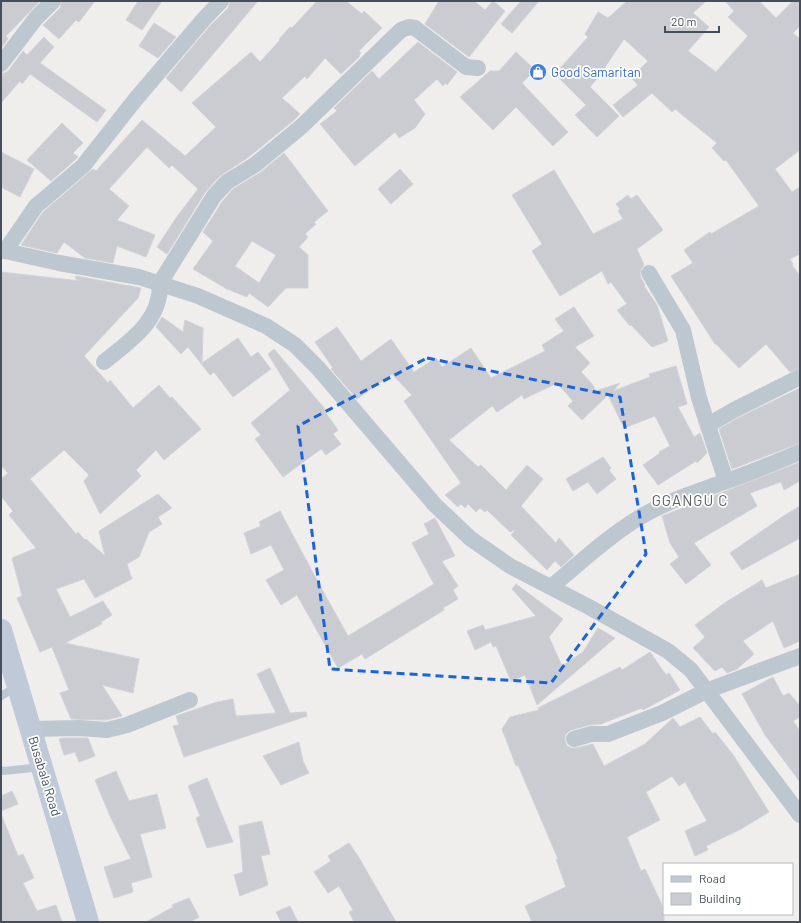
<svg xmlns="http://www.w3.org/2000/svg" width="801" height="923" font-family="Barlow,sans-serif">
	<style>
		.building { fill: #caccd2; stroke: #d1d3d9; fill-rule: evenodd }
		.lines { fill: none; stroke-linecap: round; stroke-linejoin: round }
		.lane { stroke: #bdc7d0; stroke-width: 8 }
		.street { stroke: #bdc7d0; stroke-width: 16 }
		.secondary { stroke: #bfc9d7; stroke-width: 22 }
		.marked { fill: none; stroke: #1864df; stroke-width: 3; stroke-dasharray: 8 5; stroke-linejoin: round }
		.labels { text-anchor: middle; stroke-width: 3.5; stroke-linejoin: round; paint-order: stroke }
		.shop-label { font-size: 13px; fill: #366cbe; stroke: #fff; text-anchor: start }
		.street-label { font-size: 13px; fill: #454f5b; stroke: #fff }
		.quarter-label { font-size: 15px; letter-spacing: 1px; fill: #5a5d62; stroke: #fff }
	</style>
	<rect width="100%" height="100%" fill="#f0eded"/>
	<g class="building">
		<polygon points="1,1 40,1 6,36 8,39 1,48"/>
		<polygon points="62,1 95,1 79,22 76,20 59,39 43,25 60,8"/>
		<polygon points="138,1 162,1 142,30 126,20"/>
		<polygon points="230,1 258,1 181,92 166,78 210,26 228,8"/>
		<polygon points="317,1 346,1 362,14 364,11 382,28 359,51 361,53 359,55 360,56 341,74 325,58 307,79 305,76 282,98 300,114 294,120 250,156 220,176 206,191 167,254 157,247 176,218 198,189 172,165 169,168 147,147 109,189 129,206 117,220 155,235 146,257 117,246 113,263 85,258 64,242 57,253 21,245 43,212 93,169 96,171 142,120 185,156 216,127 192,103 251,52 260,62 280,40 279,39 290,27 292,28"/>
		<polygon points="439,1 474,1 485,10 493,1 505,11 469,57 425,24"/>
		<polygon points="521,1 539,1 512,33 501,24"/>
		<polygon points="627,1 706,1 693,13 709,27 688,51 716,72 748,36 728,17 734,11 725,1 759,1 776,18 793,1 800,1 800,26 793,33 800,39 800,150 775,169 792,192 800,187 800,254 790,259 793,264 792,265 800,276 800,368 790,372 766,344 739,368 716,344 715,344 671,276 693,263 684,250 710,232 711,234 759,206 726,160 724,161 712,148 717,143 675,109 672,112 652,93 623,117 613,105 638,85 631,78 648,61 624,39 605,67 606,68 590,87 619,116 597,137 575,115 586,105 555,74 588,37 585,34 598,12 608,18"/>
		<polygon points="154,23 176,37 158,58 139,46"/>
		<polygon points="44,37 54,47 40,63 106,110 97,122 30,74 22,84 20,81 1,103 1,73 5,73 9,70 23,51 27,55"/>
		<polygon points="418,42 457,72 447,85 445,83 443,86 437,79 414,100 425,114 415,128 399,138 395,132 355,166 320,124 337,111 334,108 372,71 379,79"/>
		<polygon points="516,52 535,70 522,83 568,132 553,146 516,107 493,130 460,97 490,71 499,71"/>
		<polygon points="62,123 83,143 73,153 78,157 76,159 51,181 27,160"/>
		<polygon points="1,152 34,169 20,197 1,187"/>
		<path d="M284 153 328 211 314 222 316 224 305 234 308 237 299 247 308 255V288H286L268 307 249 293 247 297 227 289 193 269 213 241 203 232 222 202 233 189 261 172ZM252 241 276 255 259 283 235 266Z"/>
		<polygon points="400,169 413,184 391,204 378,189"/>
		<polygon points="554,170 593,234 623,219 618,211 620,209 616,204 628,195 631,199 637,195 663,230 637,249 644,265 641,269 640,274 641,278 645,285 644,286 657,305 668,341 652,347 631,325 630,326 617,310 627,304 611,282 608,284 602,271 560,296 532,251 542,244 512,195"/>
		<polygon points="1,272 80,281 75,278 76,276 141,288 138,298 84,356 108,383 110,380 133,408 159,385 170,398 172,397 201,429 164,460 156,450 136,470 141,476 100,514 84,481 89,475 64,450 30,479 76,534 78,532 85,540 86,539 105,556 99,531 158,494 172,508 158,517 162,524 149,532 139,557 127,564 132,579 95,598 84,579 56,589 70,617 103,601 112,615 101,622 102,624 65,643 139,659 133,693 102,685 122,716 106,720 71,719 60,693 69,690 52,647 40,652 17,598 22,596 12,558 36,548 9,515 13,511 1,496 1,479 8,473 1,465"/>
		<polygon points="574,307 594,336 575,347 590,363 581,372 593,385 596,391 620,383 613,391 650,377 649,374 676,366 687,404 678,407 694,437 700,433 707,453 697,463 696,461 658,485 643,465 660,453 659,452 670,446 655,416 624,428 608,395 582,420 568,406 573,401 557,383 524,399 522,395 497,412 492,406 449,440 478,467 481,465 506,490 527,465 543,479 521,506 556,543 559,538 574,555 561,567 555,561 547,570 511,535 516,529 510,532 487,510 485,512 480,508 476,512 468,504 465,508 461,504 458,507 445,495 461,483 404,401 412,395 392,374 357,399 331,369 333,368 315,342 337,327 361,361 391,339 414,372 436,358 442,367 471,348 491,378 545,351 542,345 564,331 555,319"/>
		<polygon points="162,317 183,332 185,320 203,328 202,363 238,338 251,357 258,352 271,369 233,397 214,372 210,375 188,347 181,354 156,327"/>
		<polygon points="274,349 325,409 323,409 338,430 333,434 341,444 326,455 321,449 283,477 255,439 261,435 251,423 290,390 268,354"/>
		<polygon points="800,388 800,443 732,469 719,429 738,418"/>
		<polygon points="603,457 611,468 609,470 616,479 597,494 588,482 573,491 566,479"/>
		<polygon points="800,462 800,481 784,490 781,482 750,493 757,506 694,543 711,565 686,584 670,564 679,557 670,543 662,516"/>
		<polygon points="800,506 800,538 742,570 730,553 785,515"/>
		<polygon points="280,511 319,584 348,636 434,584 412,543 429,534 424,524 435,518 455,556 442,561 458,586 453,590 458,599 443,608 444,610 365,659 362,654 338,668 297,595 281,605 266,580 284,570 271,545 251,554 244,533 261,526 259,522"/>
		<polygon points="800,574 800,641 784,648 773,621 743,641 754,654 737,669 727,673 722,667 715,671 693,648 705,637 695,625 726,602 762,580 766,588"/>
		<polygon points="516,584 563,619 549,637 562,666 583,652 598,628 615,638 537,705 530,687 532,683 529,685 525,675 511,681 496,646 493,647 491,642 475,650 467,631 483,625 485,630 536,616 512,589"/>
		<polygon points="650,652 666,675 669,673 680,690 643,710 642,708 601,724 589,725 571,730 567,733 565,736 565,741 567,746 571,748 576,748 593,744 604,766 645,744 673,718 680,727 700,717 713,734 715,732 734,756 769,812 741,829 706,846 708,850 695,856 685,831 707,821 685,782 679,786 672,776 646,792 660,820 627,837 641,871 645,869 664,909 664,922 532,922 525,906 566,887 556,859 558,859 518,765 516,766 502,729 510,717 539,710 538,708 620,667 622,670"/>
		<polygon points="270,668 290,713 306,712 307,716 184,757 173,726 179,725 176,716 217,702 233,699 236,716 276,713 257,674"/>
		<polygon points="773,677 783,696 789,693 800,706 800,717 793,721 800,731 800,782 765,735 742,694"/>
		<polygon points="63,738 88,738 95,756 79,762 75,752 64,755 59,739"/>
		<polygon points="299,742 303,761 309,773 281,785 263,756"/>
		<polygon points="116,771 129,801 157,794 166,828 140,834 152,877 131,883 133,892 114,898 104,867 131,859 110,816 95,780"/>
		<polygon points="207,778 233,842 207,848 196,818 200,816 188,786"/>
		<polygon points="12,791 18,804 1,811 1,796"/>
		<polygon points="1,814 18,856 23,854 34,878 23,883 37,911 56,905 62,922 1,922"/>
		<polygon points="262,821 270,854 261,856 268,885 240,896 234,875 243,872 239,826"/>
		<polygon points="349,843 358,856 396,922 354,922 349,912 353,910 339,886 328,893 314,872 331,861 328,856"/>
		<polygon points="189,898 199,917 190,922 146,922 173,907 172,905"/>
		<polygon points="290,906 298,922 281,922 276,912"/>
	</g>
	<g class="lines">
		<g class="lane">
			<polyline points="1,696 17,686"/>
			<polyline points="1,770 4,771 41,767"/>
		</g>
		<g class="street">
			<polyline points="1,64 36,18 53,1"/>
			<polyline points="1,250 59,263 139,277 198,296 266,326 295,345 318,368 435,505 471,539 510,566 589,607 668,651 691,670 800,815"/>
			<polyline points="5,251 36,206 83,166 135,100 203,20 221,1"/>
			<polyline points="649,273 683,330 699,398 726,481"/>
			<path d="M104 362C131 340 161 321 160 283L214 196 227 182 256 164 302 126 401 30 409 27 415 28 466 67 478 68"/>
			<polyline points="708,425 734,410 800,377"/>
			<path d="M551 587C579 564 606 538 637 519 662 503 693 493 721 483 748 474 774 463 800 452"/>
			<polyline points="31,729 80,728 107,730 127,725 190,700"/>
			<polyline points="574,739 591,734 608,734 662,713 706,691 800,656"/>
		</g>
		<polyline class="secondary" points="1,630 88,922"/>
	</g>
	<path class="marked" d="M427 358 620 397 646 554 551 683 330 669 298 426Z"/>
	<defs>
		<g id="shop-disc" transform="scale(0.9)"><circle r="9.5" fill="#3f7fe0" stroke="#fff"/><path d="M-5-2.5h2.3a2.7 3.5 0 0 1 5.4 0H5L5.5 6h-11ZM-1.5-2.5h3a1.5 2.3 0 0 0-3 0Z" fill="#fff"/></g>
	</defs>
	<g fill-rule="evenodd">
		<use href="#shop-disc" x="538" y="72"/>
	</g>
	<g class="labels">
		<g class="shop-label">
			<text x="551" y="77">Good Samaritan</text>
		</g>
		<g class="street-label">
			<text transform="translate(45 776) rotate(73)" y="5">Busabala Road</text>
		</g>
		<g class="quarter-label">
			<text x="690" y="506">GGANGU C</text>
		</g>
	</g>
	<rect width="801" height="923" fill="none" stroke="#454f5b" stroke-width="4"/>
	<rect x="663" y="863" width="130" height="52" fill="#ffffff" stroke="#b5b9bd"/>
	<rect x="671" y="876" width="20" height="6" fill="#bfc9d7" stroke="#b5b9bd"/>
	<text x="699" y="883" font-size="12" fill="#454f5b">Road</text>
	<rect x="671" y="893" width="20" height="12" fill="#caccd2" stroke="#b5b9bd"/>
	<text x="699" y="903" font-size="12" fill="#454f5b">Building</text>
	<path d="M665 26v6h54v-6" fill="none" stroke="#454f5b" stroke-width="2"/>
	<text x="671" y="26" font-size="12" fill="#454f5b" stroke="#ffffff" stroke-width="3" paint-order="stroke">20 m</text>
</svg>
